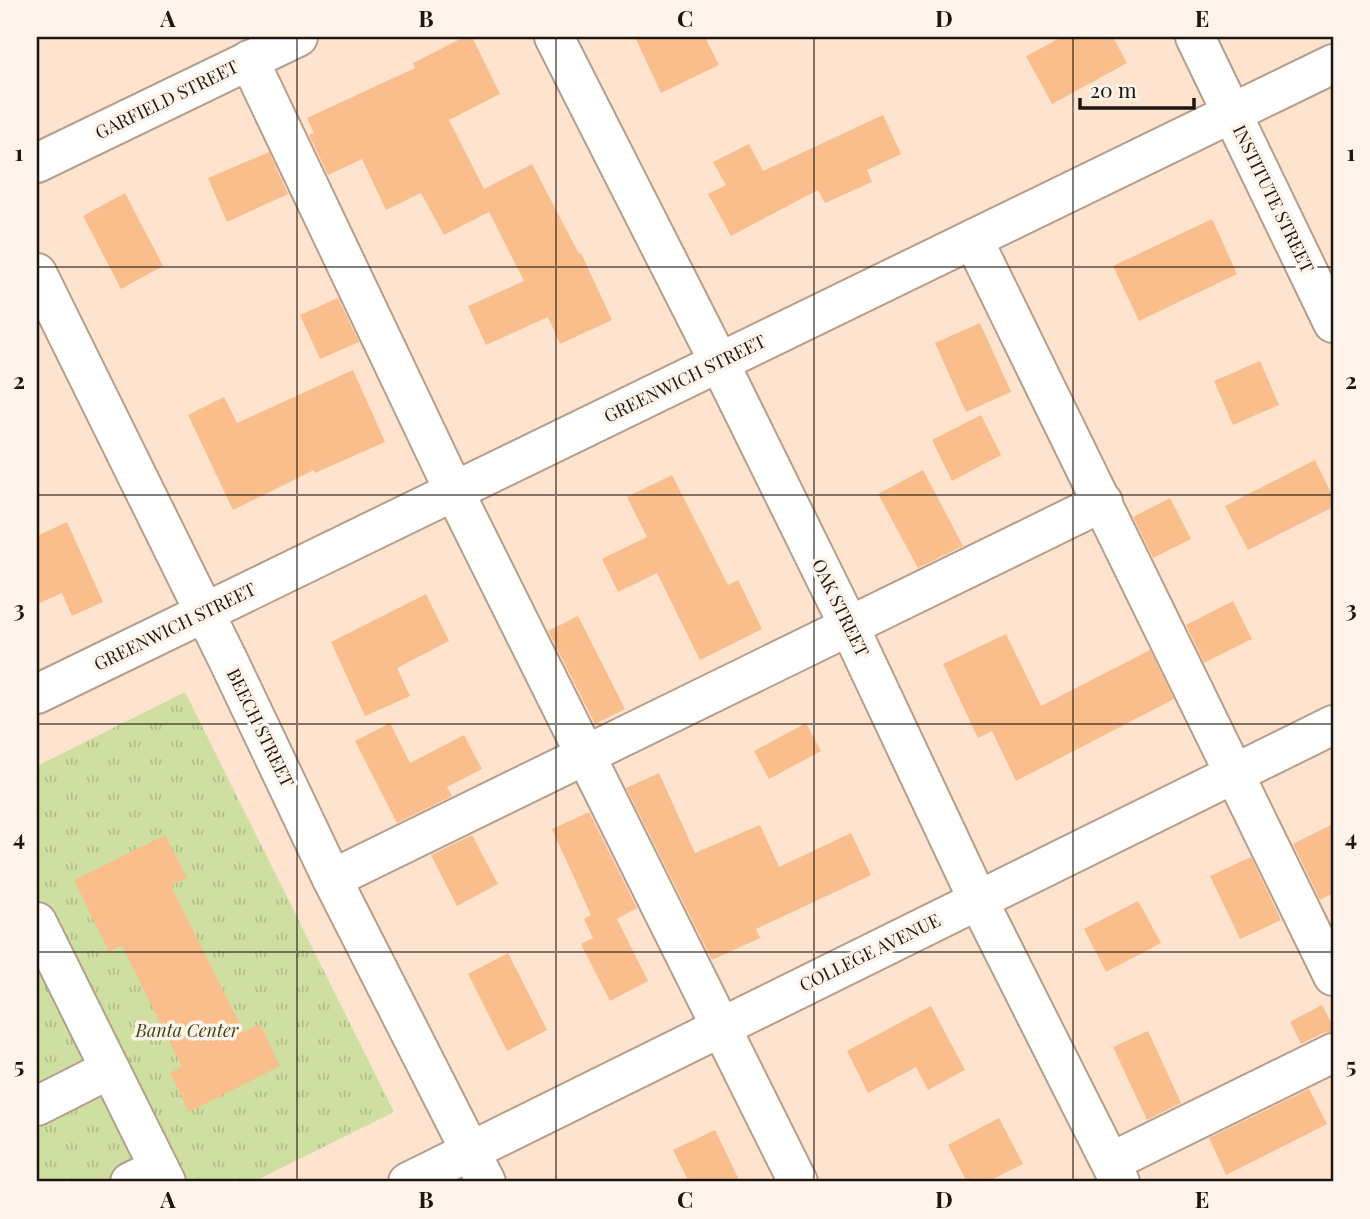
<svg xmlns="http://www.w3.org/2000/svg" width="1370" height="1219" font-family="'Playfair Display',serif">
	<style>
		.park { fill: url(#park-tufts) }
		.building { fill: #fabe8d }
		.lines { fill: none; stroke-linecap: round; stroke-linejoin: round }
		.minor-casing { stroke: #b79e8a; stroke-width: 42 }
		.minor { stroke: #fff; stroke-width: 38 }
		.grid { fill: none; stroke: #1e150e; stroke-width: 2; stroke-opacity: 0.55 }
		.labels { text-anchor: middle; stroke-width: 7; stroke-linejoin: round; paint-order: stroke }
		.street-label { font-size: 18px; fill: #1e150e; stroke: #fff4eb }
		.park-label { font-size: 18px; font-style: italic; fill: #3c4613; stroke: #fff4eb }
		.neatline { fill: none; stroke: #1e150e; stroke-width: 2.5 }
		.grid-label { font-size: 23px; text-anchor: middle; font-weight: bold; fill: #1e150e }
	</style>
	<defs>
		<pattern id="park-tufts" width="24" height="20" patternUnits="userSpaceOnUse" patternTransform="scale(1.75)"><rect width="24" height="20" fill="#cfdfa2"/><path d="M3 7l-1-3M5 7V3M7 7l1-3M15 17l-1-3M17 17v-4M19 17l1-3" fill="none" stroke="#b1be8a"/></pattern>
	</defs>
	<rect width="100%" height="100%" fill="#fee3ce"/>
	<polygon class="park" points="185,692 394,1112 253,1182 37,1182 37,766"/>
	<g class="building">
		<polygon points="464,37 472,37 500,94 449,120 484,189 532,164 579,254 581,253 612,320 560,344 548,317 486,345 468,306 524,281 489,212 444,235 421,193 386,210 362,159 328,175 309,135 314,133 307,118 415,68 413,63"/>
		<polygon points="635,37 705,37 719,65 661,93"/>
		<polygon points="1062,37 1113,37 1127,63 1052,104 1026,56"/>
		<polygon points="883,115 901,154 867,170 872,182 825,203 818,190 731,236 708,194 726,185 713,162 749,144 763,171"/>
		<polygon points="269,152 288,194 227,222 208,178"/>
		<polygon points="125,193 163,266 121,289 83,216"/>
		<polygon points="1212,219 1237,274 1139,321 1113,266"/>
		<polygon points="338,298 359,342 320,359 300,315"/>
		<polygon points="980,323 1011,392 966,412 935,343"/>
		<polygon points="1260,361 1279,405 1233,425 1214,381"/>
		<polygon points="353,370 385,442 315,473 314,470 233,510 188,415 224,397 237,423"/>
		<polygon points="981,415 1001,455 952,481 932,440"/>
		<polygon points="1315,460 1333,497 1333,507 1248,550 1225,506"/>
		<polygon points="923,470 963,546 918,568 878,494"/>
		<polygon points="672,475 728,585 738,580 762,629 700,660 657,573 618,592 602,559 647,537 627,497"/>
		<polygon points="1170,498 1191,539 1153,558 1133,517"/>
		<polygon points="67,522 103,602 72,616 62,593 37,604 37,536"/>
		<polygon points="426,594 449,641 397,668 410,696 365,716 331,642"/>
		<polygon points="1233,601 1252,639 1204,663 1186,625"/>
		<polygon points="578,616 625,709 595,724 548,631"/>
		<polygon points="1006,634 1041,706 1150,650 1174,699 1016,781 992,731 978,738 943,664"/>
		<polygon points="390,723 410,763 464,735 482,769 447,787 452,796 397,823 355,741"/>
		<polygon points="806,723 821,751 769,779 754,751"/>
		<polygon points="659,773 695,853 760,825 779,867 851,833 871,875 756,929 760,938 712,960 626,788"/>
		<polygon points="589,812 637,908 617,919 648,981 610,1001 581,944 593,938 584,919 591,915 552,829"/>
		<polygon points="1333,824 1333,893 1320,900 1293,844"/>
		<polygon points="165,835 187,878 171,886 244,1032 260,1024 280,1066 189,1112 170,1073 182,1067 122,946 109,952 74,880"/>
		<polygon points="472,835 498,884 457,906 431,855"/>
		<polygon points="1251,857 1281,920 1240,939 1210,876"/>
		<polygon points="1138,901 1161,943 1106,972 1084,929"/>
		<polygon points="508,953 547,1030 507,1051 468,974"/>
		<polygon points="1322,1005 1333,1026 1333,1031 1323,1033 1301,1044 1290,1022"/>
		<polygon points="931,1006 965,1070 928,1090 916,1067 868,1093 847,1051"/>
		<polygon points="1148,1031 1181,1103 1147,1120 1113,1047"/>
		<polygon points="1309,1089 1327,1124 1226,1175 1209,1138"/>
		<polygon points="999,1118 1023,1164 987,1182 967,1182 948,1145"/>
		<polygon points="715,1130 740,1182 689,1182 673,1150"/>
	</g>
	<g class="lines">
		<g class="minor-casing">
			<g id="minor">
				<polyline points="554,37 719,362 849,626 978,900 1120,1182"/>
				<polyline points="1195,37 1333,323"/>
				<polyline points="249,60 454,491 798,1182"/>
				<polyline points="37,163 298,37"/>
				<polyline points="973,239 1333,976"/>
				<polyline points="37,273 229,662 332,879 486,1182"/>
				<polyline points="37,694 1333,64"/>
				<polyline points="332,879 1103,502"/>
				<polyline points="37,922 166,1182"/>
				<polyline points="37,1106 110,1069"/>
				<polyline points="1111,1162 1333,1053"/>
				<polyline points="130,1182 159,1168"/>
				<polyline points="408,1182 1333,725"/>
			</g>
		</g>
		<use href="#minor" class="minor"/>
	</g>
	<path class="grid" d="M297 37V1182M556 37V1182M814 37V1182M1073 37V1182M37 267H1333M37 495H1333M37 724H1333M37 952H1333"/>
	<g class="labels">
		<g class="street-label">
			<text transform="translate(167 100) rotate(-26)" y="6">GARFIELD STREET</text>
			<text transform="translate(1273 199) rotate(64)" y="6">INSTITUTE STREET</text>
			<text transform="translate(685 379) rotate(-26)" y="6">GREENWICH STREET</text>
			<text transform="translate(840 608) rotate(64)" y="6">OAK STREET</text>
			<text transform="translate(175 627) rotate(-26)" y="6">GREENWICH STREET</text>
			<text transform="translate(260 728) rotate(64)" y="6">BEECH STREET</text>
			<text transform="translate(870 953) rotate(-26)" y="6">COLLEGE AVENUE</text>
		</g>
		<g class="park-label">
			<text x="187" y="1037">Banta Center</text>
		</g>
	</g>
	<rect width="1370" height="1219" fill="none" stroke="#fff4eb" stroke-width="77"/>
	<path d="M1080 98v10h114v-10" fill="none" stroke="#1e150e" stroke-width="3.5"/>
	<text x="1090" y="98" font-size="21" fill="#1e150e" stroke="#fff4eb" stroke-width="5" paint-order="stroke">20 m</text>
	<rect x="38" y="38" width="1294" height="1142" class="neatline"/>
	<g class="grid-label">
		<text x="168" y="27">A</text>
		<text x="426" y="27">B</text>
		<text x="685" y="27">C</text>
		<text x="944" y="27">D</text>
		<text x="1202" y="27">E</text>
		<text x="19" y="161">1</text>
		<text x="1351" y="161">1</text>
		<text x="19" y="389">2</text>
		<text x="1351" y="389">2</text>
		<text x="19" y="617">3</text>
		<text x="1351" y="617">3</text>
		<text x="19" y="846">4</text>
		<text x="1351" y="846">4</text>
		<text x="19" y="1074">5</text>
		<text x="1351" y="1074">5</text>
		<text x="168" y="1208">A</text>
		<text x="426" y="1208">B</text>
		<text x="685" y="1208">C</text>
		<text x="944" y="1208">D</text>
		<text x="1202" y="1208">E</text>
	</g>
</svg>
